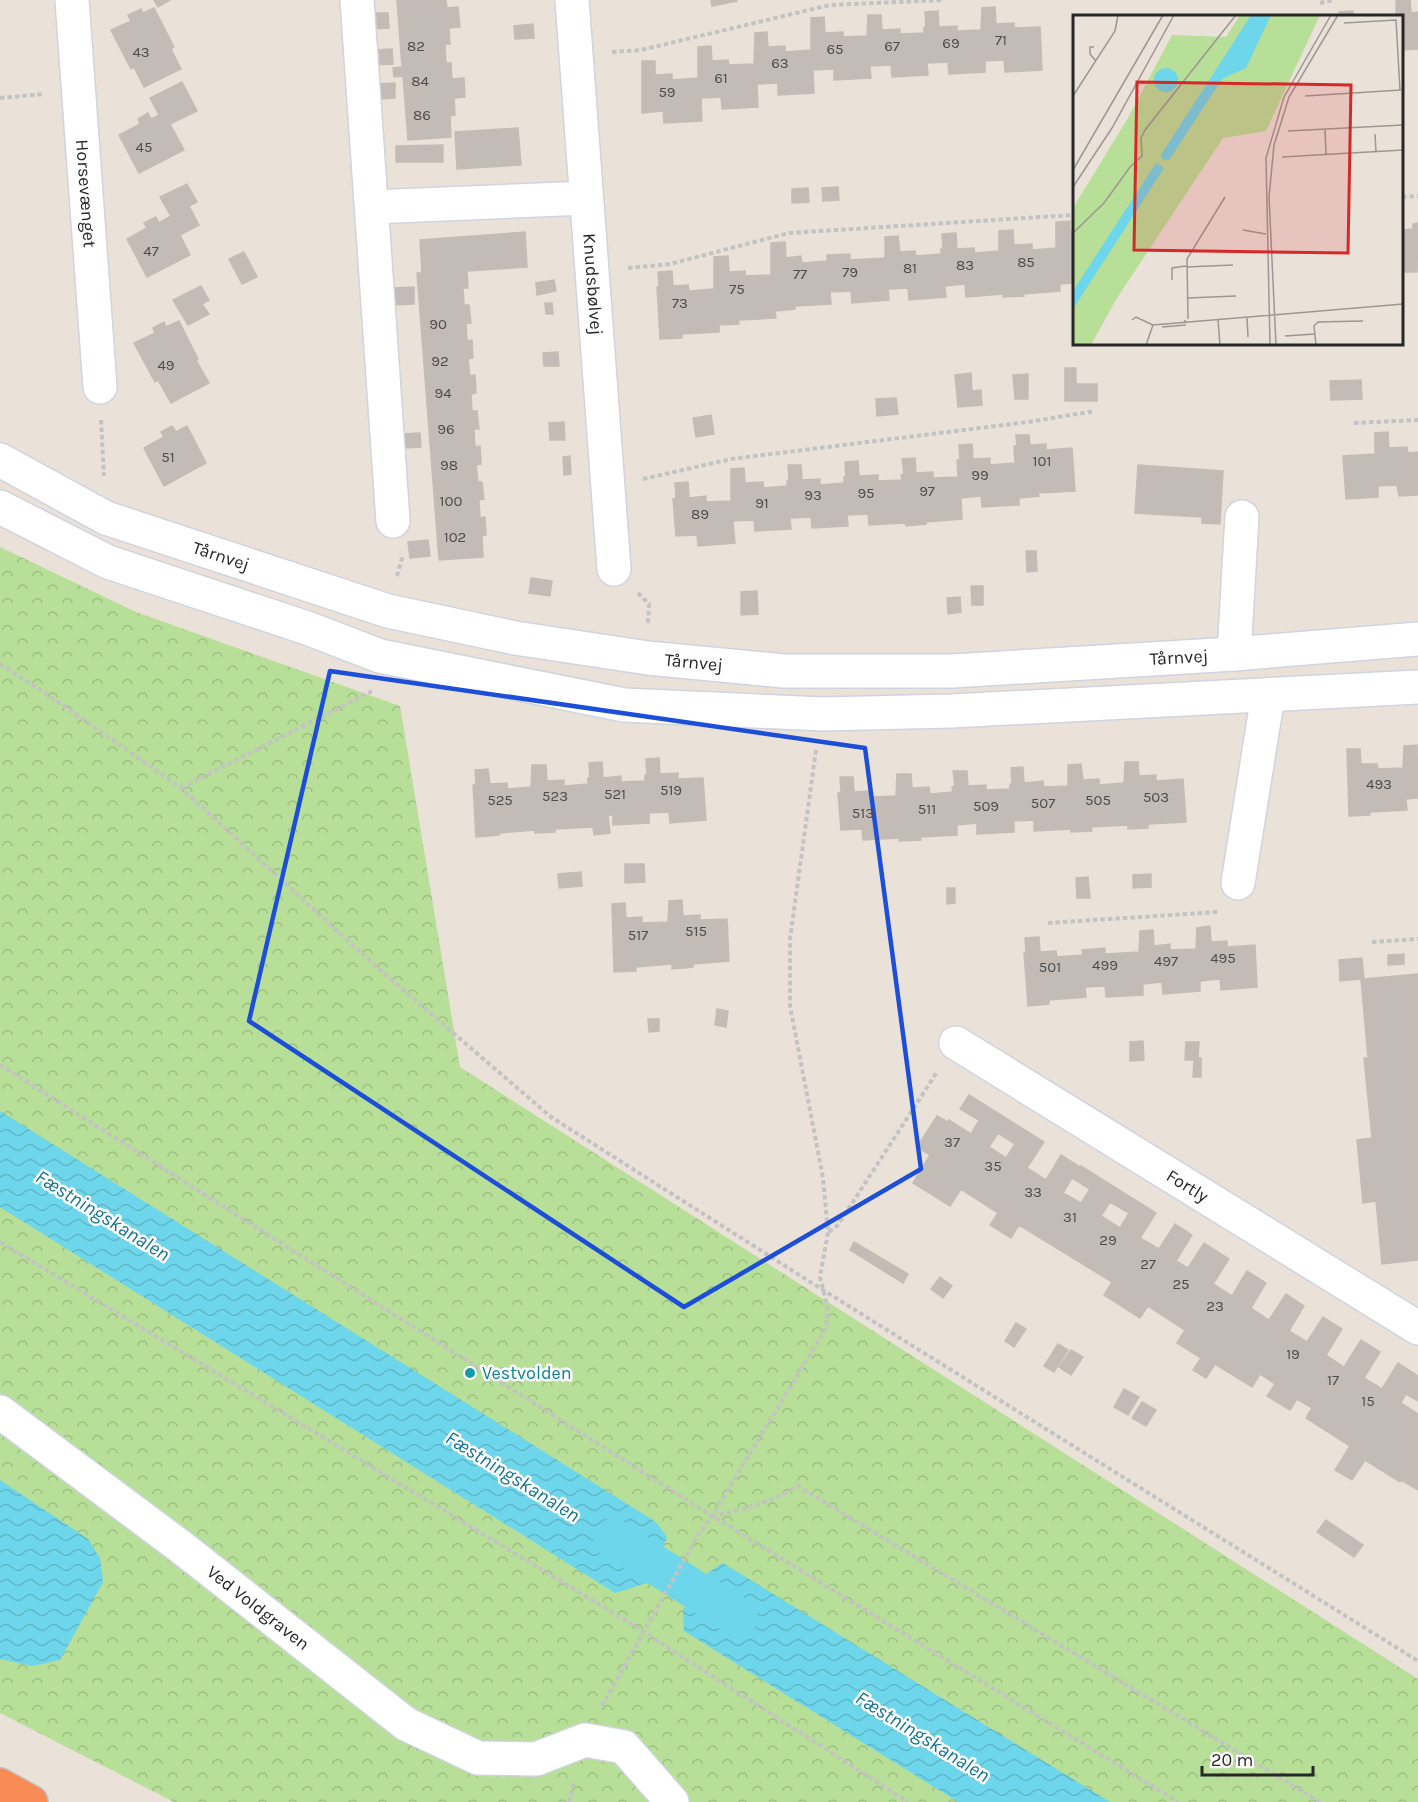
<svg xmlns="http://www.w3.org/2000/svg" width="1418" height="1802" font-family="Karla,sans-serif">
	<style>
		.forest { fill: url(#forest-crowns) }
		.water { fill: url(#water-waves) }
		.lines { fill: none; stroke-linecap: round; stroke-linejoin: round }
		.canal { stroke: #6ed6ea; stroke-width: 39 }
		.building { fill: #c2bbb6; stroke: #c5bdb3; stroke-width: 1.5; fill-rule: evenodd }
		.minor-casing { stroke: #cfd4e0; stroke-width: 36 }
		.highway-casing { stroke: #c3c3c3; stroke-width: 36 }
		.path { stroke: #c3c3c3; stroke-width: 4; stroke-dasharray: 4.5 3; stroke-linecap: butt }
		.minor { stroke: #fff; stroke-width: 33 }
		.highway { stroke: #f88b56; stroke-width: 33 }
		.marked { fill: none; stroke: #1d4ed8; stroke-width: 4.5; stroke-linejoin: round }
		.culture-dot { fill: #0f9aa8; stroke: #fff; stroke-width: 2 }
		.labels { text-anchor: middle; stroke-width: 5; stroke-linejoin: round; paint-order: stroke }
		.number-label { font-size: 15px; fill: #4e4c4b }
		.street-label { font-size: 18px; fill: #272727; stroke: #fff }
		.culture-label { font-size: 18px; fill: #0d838f; stroke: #fff; text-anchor: start }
		.water-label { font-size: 20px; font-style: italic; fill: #117391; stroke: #fff }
		.inset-road { fill: none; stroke: #9c9792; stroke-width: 1.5 }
		.view { fill: #d62828; fill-opacity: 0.15; stroke: #d62828; stroke-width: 3 }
		.inset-edge { fill: none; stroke: #272727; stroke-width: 3 }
	</style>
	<defs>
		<pattern id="forest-crowns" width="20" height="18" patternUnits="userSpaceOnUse" patternTransform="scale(1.5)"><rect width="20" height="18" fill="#b7df97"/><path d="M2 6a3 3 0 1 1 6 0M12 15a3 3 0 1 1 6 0" fill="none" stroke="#9dbf82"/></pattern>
		<pattern id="water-waves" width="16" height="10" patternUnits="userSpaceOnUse" patternTransform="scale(1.5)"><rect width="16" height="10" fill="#6ed6ea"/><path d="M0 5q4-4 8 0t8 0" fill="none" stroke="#5fb8c9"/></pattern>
	</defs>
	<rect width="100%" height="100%" fill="#eae1d9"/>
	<polygon class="forest" points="0,547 136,612 400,706 460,1067 1418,1679 1418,1802 174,1802 0,1713"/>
	<g class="water">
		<polygon points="0,1111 656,1522 667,1537 650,1582 615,1593 0,1207"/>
		<polygon points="0,1480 88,1539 100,1558 103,1582 60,1660 32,1666 0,1659"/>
		<polygon points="723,1563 1110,1802 958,1802 684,1631 683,1610 698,1579"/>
	</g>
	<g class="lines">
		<polyline class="canal" points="613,1538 738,1617"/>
	</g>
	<g class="building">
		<polygon points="154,0 170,0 158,7"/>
		<polygon points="397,0 446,0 447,8 458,7 460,27 449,28 450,44 445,44 446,63 451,63 452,79 464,78 465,97 454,98 455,115 450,116 451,137 408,140 403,76 394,77 393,68 402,67"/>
		<polygon points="711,0 736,0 737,1 712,6"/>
		<polygon points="1396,0 1410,0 1411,13 1418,12 1418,49 1402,50 1402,16 1396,16"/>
		<polygon points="995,7 996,24 1014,23 1014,28 1040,27 1042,70 1005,72 1004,60 985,61 985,72 949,74 948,62 927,63 928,75 892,77 891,65 870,66 871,78 834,80 834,69 813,70 814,93 778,95 778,83 757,84 758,107 722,109 721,97 701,98 702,121 664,123 663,111 642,113 642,61 655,61 655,75 672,74 672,80 698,78 698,47 711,46 712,61 728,60 729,65 754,64 755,33 767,32 768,47 785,46 785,52 811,50 811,18 824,17 825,33 843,32 843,37 867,36 868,15 881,15 882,30 900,29 900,34 924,33 924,27 926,27 925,12 938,11 939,27 957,26 957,31 981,30 982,8"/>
		<polygon points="154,8 174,47 171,49 181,69 144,87 134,67 131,69 111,30 131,21 128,15 141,9 143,13"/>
		<polygon points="1353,11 1353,16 1340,16 1339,12"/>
		<polygon points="371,13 388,13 389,28 371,29"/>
		<polygon points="533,24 534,38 515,39 514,26"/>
		<polygon points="392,49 393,64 374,65 373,50"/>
		<polygon points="182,82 197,111 170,124 184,150 139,173 119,135 140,124 138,119 148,113 151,119 159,115 150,98"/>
		<polygon points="395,83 395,98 378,99 377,84"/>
		<polygon points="518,128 521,165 457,169 455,132"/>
		<polygon points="443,145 443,162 396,162 396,146"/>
		<polygon points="187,184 197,202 189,206 199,225 180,235 190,255 147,277 127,239 147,228 144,223 156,217 159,223 171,216 160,197"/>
		<polygon points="838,187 839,200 823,201 822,188"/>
		<polygon points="808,188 809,202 792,203 792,189"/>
		<polygon points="1070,221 1070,231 1074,231 1074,283 1060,284 1060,291 1023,294 1024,296 1003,297 1003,294 966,297 965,284 945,286 946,297 909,300 908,288 888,289 889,300 852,303 851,291 830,292 831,304 795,306 795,309 775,311 776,318 738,320 739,324 719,325 719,332 682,334 682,338 660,339 657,287 659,287 658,272 672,271 673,286 688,285 689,291 714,289 714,257 728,256 729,272 745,271 745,276 771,275 771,243 785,242 786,258 801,256 802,263 827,261 827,255 850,254 850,260 885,258 885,237 898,236 900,252 915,251 916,256 941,254 941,249 943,249 942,234 956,233 957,249 974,248 975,253 999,251 999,231 1013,230 1014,245 1032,244 1032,250 1056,248 1056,222"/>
		<polygon points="1418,223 1417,272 1402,272 1402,230 1413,229 1413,224"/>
		<polygon points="525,232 527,267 467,271 468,288 463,288 464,305 469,305 471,323 466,323 467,341 472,340 473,358 468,359 470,376 475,375 476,393 471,394 472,411 477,411 479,429 474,429 475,447 480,446 481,464 476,465 478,482 482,482 484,499 479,500 480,518 485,517 486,535 482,536 483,557 439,560 417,273 422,273 420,240"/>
		<polygon points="244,252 257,277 242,284 229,259"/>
		<polygon points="554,280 556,291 537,295 536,283"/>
		<polygon points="201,286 209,300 202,304 209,314 188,325 173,300"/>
		<polygon points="414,287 414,304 393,305 393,288"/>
		<polygon points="545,303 552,303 553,314 546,314"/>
		<polygon points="179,321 198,359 196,360 209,383 171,403 158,380 155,382 134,343 155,333 153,328 164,322 166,327"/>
		<polygon points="558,352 559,366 544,366 543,353"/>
		<polygon points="1065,368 1076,368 1076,384 1097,384 1097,401 1065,401"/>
		<polygon points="971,373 972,391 981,390 982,405 958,407 955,375"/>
		<polygon points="1028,374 1028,399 1015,399 1013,375"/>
		<polygon points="1361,380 1362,399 1331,400 1330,381"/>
		<polygon points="896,398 898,414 877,416 876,399"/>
		<polygon points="711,415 714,434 696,437 693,418"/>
		<polygon points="564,422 565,440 550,440 549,423"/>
		<polygon points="172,426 176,432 187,426 206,463 164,486 144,448 164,437 161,432"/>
		<polygon points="1388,432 1389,448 1407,447 1408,453 1418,452 1418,495 1399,496 1397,485 1378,486 1378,497 1346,499 1343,456 1375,454 1375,433"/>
		<polygon points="420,433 421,447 404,448 403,434"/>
		<polygon points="1016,435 1029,435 1030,445 1046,444 1046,450 1072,448 1075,491 1038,493 1039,496 1019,498 1019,505 982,507 981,496 961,498 962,519 926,522 926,524 906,526 905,523 869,525 868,514 847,515 848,526 812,528 811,517 790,518 791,529 755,531 754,520 733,521 735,543 698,546 697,535 676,536 673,499 676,498 675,483 688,482 689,498 706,496 706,502 731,501 731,469 744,468 745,483 763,482 764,488 787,486 787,481 789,481 788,465 801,465 802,480 820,479 820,485 844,483 844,477 846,477 845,462 858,461 859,476 878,475 878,481 902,480 901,475 904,474 902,459 915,458 916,473 933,472 933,478 958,477 957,460 960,460 959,445 972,444 973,459 990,458 990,465 1015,463 1014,446 1017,446"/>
		<polygon points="570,456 571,474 564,475 563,457"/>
		<polygon points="1138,465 1223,471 1220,524 1202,523 1202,517 1135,513"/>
		<polygon points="428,540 430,556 410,558 408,542"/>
		<polygon points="1026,551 1036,551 1037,571 1027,572"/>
		<polygon points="531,578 552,581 550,596 529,593"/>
		<polygon points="971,586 983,586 983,605 972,605"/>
		<polygon points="757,591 758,614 741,615 741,592"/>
		<polygon points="960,597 961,612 948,614 947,598"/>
		<polygon points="1417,745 1418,798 1406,799 1407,810 1370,812 1370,815 1349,816 1347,749 1360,749 1361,764 1377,764 1378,769 1403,768 1404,746"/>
		<polygon points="659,758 660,774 678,773 678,779 703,778 706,820 670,823 669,812 649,813 649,823 613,825 613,815 608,815 610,833 594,835 593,827 555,829 555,832 535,833 535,830 499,833 499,835 476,837 473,785 476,785 475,770 488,769 490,784 507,783 508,789 531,787 532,765 546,765 547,781 564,780 564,786 588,784 588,778 590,778 589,763 602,762 603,778 621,776 621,782 645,781 645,775 647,775 646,759"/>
		<polygon points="1125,762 1138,762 1139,776 1156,775 1156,781 1183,779 1186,822 1148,824 1148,828 1128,829 1128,825 1091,827 1092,831 1071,832 1071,829 1034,831 1034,820 1014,821 1014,832 977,834 977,823 957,825 957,835 920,837 921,840 899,841 899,838 863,840 862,829 841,830 838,793 841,793 840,777 853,777 854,792 871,791 872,797 896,796 897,774 911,774 912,788 929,787 930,794 953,792 952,787 955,786 953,771 967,771 968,786 986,785 986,790 1010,789 1010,784 1012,784 1011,768 1023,767 1024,783 1043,781 1044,787 1068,786 1068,765 1081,764 1083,780 1099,779 1099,785 1124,783"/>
		<polygon points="625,864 644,864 645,882 625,883"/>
		<polygon points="581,872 582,886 559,888 558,874"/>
		<polygon points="1151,874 1151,887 1133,888 1133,875"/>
		<polygon points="1088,877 1090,898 1077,898 1076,878"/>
		<polygon points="947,888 955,888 955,903 947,904"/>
		<polygon points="682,900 683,916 700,915 700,920 727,919 729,961 693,964 693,967 672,969 672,964 636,967 636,971 614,972 612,904 625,903 626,918 642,917 642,923 668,922 669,901"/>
		<polygon points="1210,926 1211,942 1227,941 1227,947 1255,945 1257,987 1221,990 1220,979 1200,981 1200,991 1163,994 1162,982 1143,984 1143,995 1106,997 1105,986 1085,987 1086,997 1049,1000 1049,1004 1028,1006 1024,953 1026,953 1025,938 1039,937 1040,952 1056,951 1057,957 1083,955 1082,950 1105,948 1105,954 1139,952 1140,931 1153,930 1154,946 1170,944 1170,950 1196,949 1197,928"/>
		<polygon points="1404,954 1404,964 1388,965 1388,955"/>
		<polygon points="1362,958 1364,979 1418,974 1418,1260 1382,1264 1376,1201 1363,1203 1357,1140 1372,1138 1364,1058 1368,1058 1361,979 1340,981 1339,960"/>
		<polygon points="717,1009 728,1011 726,1027 715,1025"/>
		<polygon points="648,1019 659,1019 659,1031 649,1032"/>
		<polygon points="1143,1041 1144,1060 1130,1061 1130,1042"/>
		<polygon points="1186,1042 1199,1042 1198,1058 1201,1058 1201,1077 1193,1077 1194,1060 1185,1060"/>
		<path d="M969 1095 1044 1142 1027 1168 1046 1180 1061 1155 1080 1167 1081 1166 1156 1213 1140 1238 1159 1249 1175 1224 1192 1235 1176 1261 1188 1268 1204 1243 1229 1259 1213 1284 1232 1296 1247 1271 1266 1283 1251 1308 1269 1320 1286 1294 1304 1306 1289 1331 1307 1342 1323 1317 1342 1329 1326 1355 1344 1367 1361 1340 1380 1352 1364 1378 1382 1389 1398 1363 1418 1376V1401L1406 1394 1401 1403 1418 1414V1490L1401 1480 1400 1482 1365 1460 1352 1480 1335 1470 1350 1446 1306 1418 1312 1408 1297 1399 1290 1410 1267 1396 1275 1384 1260 1374 1252 1387 1215 1364 1206 1378 1193 1370 1201 1358 1177 1343 1185 1330 1148 1306 1140 1318 1104 1295 1112 1282 1019 1225 1011 1238 990 1225 998 1213 961 1189 950 1206 913 1183 930 1155 917 1147 937 1116 948 1122 949 1120 971 1134 979 1120 960 1109ZM998 1133 1015 1144 1006 1158 989 1147ZM1072 1178 1090 1189 1081 1203 1063 1193ZM1110 1202 1129 1213 1120 1228 1101 1216Z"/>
		<polygon points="854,1242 908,1274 903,1283 850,1250"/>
		<polygon points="940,1277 952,1286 943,1298 931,1289"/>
		<polygon points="1016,1323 1026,1329 1014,1347 1005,1341"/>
		<polygon points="1058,1344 1068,1350 1054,1372 1044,1366"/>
		<polygon points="1071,1350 1083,1357 1071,1375 1059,1367"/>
		<polygon points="1124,1389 1139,1397 1128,1415 1114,1407"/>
		<polygon points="1142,1402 1156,1410 1146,1426 1132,1418"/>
		<polygon points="1326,1520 1363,1545 1354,1557 1317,1532"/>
	</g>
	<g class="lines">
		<g class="minor-casing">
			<g id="minor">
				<path id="s1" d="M72 0 100 387"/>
				<polyline points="357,0 393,521"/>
				<path id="s2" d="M572 0 614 569"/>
				<polyline points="372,207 586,198"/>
				<path id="s3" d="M0 460 106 518 388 611 515 638 648 658 784 671H952L1234 654 1418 639"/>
				<polyline points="0,507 108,562 307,628 380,656 624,705 822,714 952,711 1418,687"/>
				<polyline points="1234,654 1242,517"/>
				<polyline points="1238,883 1268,695"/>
				<path id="s4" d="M956 1043 1418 1328"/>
				<path id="s5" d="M0 1412 181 1547 406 1724 478 1758 536 1759 585 1740 624 1747 672 1802"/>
			</g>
		</g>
		<g class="highway-casing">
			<polyline id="highway" points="0,1785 31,1802"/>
		</g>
		<g class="path">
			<polyline points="1320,3 1333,0"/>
			<polyline points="612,52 641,50 830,5 944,0"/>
			<polyline points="0,98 44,94"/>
			<polyline points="1402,197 1418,196"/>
			<polyline points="628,268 670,264 789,233 1073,215"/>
			<polyline points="101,420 104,476"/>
			<polyline points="1354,423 1418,420"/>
			<polyline points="643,479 731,459 1028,422 1095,411"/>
			<polyline points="397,576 402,558 401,554"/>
			<polyline points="638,593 649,604 648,624"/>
			<polyline points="0,664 47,694 181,788 380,970 551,1117 823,1290 1418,1661"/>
			<polyline points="181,788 372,691"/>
			<polyline points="1048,923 1218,912"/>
			<polyline points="1372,942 1418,939"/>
			<polyline points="0,1065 712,1516 1178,1802"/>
			<polyline points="829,1232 838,1225 937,1072"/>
			<polyline points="0,1242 630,1623 908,1802"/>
			<path d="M712 1516C745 1509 769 1503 798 1486L1320 1802"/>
			<polyline points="602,1706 698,1535 712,1516 826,1328 828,1309 820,1277 828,1232 823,1178 790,1006 790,939 816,750"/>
			<polyline points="569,1802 574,1783"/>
		</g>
		<use href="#minor" class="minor"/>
		<use href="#highway" class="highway"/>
	</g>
	<path class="marked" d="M330 671 865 748 921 1169 684 1307 249 1021Z"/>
	<circle class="culture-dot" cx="470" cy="1373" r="6"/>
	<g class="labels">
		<g class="number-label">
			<text x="1001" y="45">71</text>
			<text x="951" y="48">69</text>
			<text x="416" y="51">82</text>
			<text x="892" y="51">67</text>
			<text x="835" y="54">65</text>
			<text x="141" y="57">43</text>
			<text x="780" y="68">63</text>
			<text x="721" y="83">61</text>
			<text x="420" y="86">84</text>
			<text x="667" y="97">59</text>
			<text x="422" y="120">86</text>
			<text x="144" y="152">45</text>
			<text x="151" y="256">47</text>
			<text x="1026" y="267">85</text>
			<text x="965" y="270">83</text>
			<text x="910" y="273">81</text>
			<text x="850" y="277">79</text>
			<text x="800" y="279">77</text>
			<text x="737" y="294">75</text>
			<text x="680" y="308">73</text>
			<text x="438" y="329">90</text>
			<text x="440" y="366">92</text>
			<text x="166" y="370">49</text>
			<text x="443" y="398">94</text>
			<text x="446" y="434">96</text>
			<text x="168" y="462">51</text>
			<text x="1042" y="466">101</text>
			<text x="449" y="470">98</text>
			<text x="980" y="480">99</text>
			<text x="927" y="496">97</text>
			<text x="866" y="498">95</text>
			<text x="813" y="500">93</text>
			<text x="451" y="506">100</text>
			<text x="762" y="508">91</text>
			<text x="700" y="519">89</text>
			<text x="455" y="542">102</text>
			<text x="1379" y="789">493</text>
			<text x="671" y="795">519</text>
			<text x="615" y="799">521</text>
			<text x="555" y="801">523</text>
			<text x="1156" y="802">503</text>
			<text x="500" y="805">525</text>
			<text x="1098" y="805">505</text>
			<text x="1043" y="808">507</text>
			<text x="986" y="811">509</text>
			<text x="927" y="814">511</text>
			<text x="863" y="818">513</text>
			<text x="696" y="936">515</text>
			<text x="638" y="940">517</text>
			<text x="1223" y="963">495</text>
			<text x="1166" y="966">497</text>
			<text x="1105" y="970">499</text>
			<text x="1050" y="972">501</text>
			<text x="952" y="1147">37</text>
			<text x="993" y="1171">35</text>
			<text x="1033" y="1197">33</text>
			<text x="1070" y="1222">31</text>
			<text x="1108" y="1245">29</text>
			<text x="1148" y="1269">27</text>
			<text x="1181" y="1289">25</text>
			<text x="1215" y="1311">23</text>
			<text x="1293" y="1359">19</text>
			<text x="1333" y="1385">17</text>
			<text x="1368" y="1406">15</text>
		</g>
		<g class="street-label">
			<text dy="6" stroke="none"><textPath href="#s1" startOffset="194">Horsevænget</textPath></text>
			<text dy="6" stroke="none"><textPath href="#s2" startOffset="285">Knudsbølvej</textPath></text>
			<text dy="6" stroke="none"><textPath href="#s3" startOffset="242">Tårnvej</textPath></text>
			<text dy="6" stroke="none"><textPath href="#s3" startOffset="1214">Tårnvej</textPath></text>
			<text dy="6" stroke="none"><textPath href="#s3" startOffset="728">Tårnvej</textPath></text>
			<text dy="6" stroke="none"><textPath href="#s4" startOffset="272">Fortly</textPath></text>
			<text dy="6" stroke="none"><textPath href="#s5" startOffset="324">Ved Voldgraven</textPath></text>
		</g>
		<g class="culture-label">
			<text x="482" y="1379">Vestvolden</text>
		</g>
		<g class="water-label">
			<text transform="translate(103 1215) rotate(32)" y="7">Fæstningskanalen</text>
			<text transform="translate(513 1476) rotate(32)" y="7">Fæstningskanalen</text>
			<text transform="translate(923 1736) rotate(32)" y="7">Fæstningskanalen</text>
		</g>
	</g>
	<g transform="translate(1073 15)">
		<rect width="330" height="330" fill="#eae1d9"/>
		<path d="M167 0H247L193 116 150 123 44 283 18 330H0V193L55 103 99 20 153 22Z" fill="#b7df97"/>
		<path d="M178 0H198L173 53 149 64 96 145 89 144 88 140ZM81 65a12 12 0 1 1 24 0a12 12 0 1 1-24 0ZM83 148 91 153 0 294V276Z" fill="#6ed6ea"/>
		<path class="inset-road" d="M271 8 323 5 327 75M21 32H17V39L23 46M0 81 42 16 45 0M232 81 328 75M252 114 253 139M215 116 330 110M302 119 303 137M209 142 330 135M0 155 90 0M0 172 39 113 101 0M170 215 193 219M0 218 31 188 57 152 69 141 68 123 72 115 163 0M113 252 160 250M99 265V253L113 251M114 283 163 281M174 303 175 322M115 304 114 244 152 182M59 305 63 302 80 310M145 305 147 330M80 310 330 289M89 312 112 310V305M212 321 242 319M73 330 80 310M197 330 193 143 211 82 258 0M203 330 196 182 201 130 216 82 265 0M243 330 241 311 245 307 290 306"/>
		<path class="view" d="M64 67 278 70 275 238 61 235Z"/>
		<rect width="330" height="330" class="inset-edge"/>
	</g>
	<path d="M1202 1766v9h111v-9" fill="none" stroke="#272727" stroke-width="3"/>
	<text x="1211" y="1766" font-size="18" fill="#272727" stroke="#ffffff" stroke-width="4.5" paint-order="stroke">20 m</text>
</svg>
